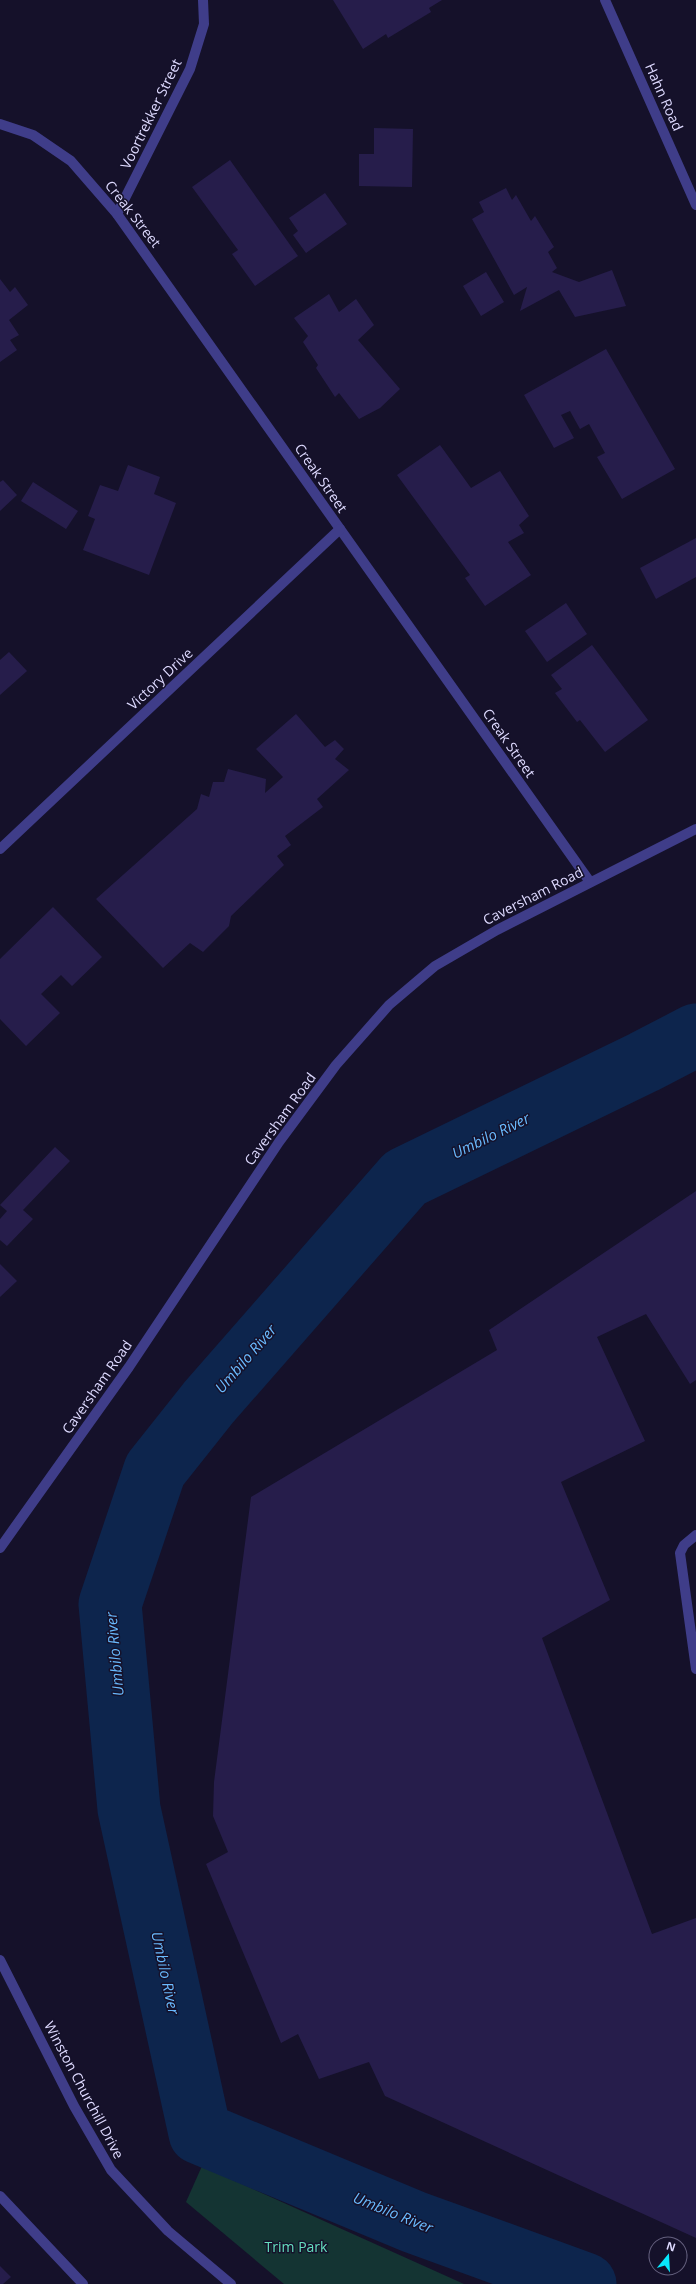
<svg xmlns="http://www.w3.org/2000/svg" width="696" height="2284" font-family="'Open Sans',sans-serif">
	<style>
		.green { fill: #143433 }
		.lines { fill: none; stroke-linecap: round; stroke-linejoin: round }
		.river { stroke: #0d254d; stroke-width: 63 }
		.building { fill: #261d4b }
		.lane { stroke: #3f3d89; stroke-width: 10 }
		.street { stroke: #3f3d89; stroke-width: 10 }
		.labels { text-anchor: middle; stroke-width: 3; stroke-linejoin: round; paint-order: stroke }
		.street-label { font-size: 14px; fill: #dedaff; stroke: #15112a }
		.park-label { font-size: 14px; fill: #65e0c0; stroke: #15112a }
		.water-label { font-size: 15px; font-style: italic; fill: #69bafe; stroke: #15112a }
	</style>
	<rect width="100%" height="100%" fill="#15112a"/>
	<polygon class="green" points="202,2166 464,2284 284,2284 186,2202"/>
	<g class="lines">
		<polyline class="river" points="585,2284 414,2222 200,2133 129,1809 110,1604 155,1470 209,1402 405,1178 644,1062 696,1035"/>
	</g>
	<g class="building">
		<polygon points="333,0 442,0 429,8 431,12 388,38 386,34 363,49"/>
		<polygon points="374,128 413,129 412,187 359,186 359,154 374,154"/>
		<polygon points="230,160 298,256 255,286 232,254 238,250 192,187"/>
		<polygon points="506,188 512,200 516,195 531,221 535,216 554,247 548,252 557,268 552,272 579,282 612,270 626,306 575,317 559,290 520,311 527,287 514,295 472,219 484,212 479,202"/>
		<polygon points="325,193 347,224 306,253 293,235 298,231 289,218"/>
		<polygon points="486,272 504,302 481,316 463,286"/>
		<polygon points="0,279 10,292 15,287 28,305 9,320 19,335 10,340 17,350 0,362"/>
		<polygon points="329,294 339,312 356,299 374,325 358,340 400,389 380,408 359,419 339,393 335,397 316,368 318,365 303,342 308,336 294,318"/>
		<polygon points="606,349 675,469 622,499 597,457 605,453 589,424 580,429 570,411 561,415 574,438 554,448 524,395"/>
		<polygon points="440,445 471,488 500,471 529,516 519,525 524,533 508,542 531,575 485,606 465,578 470,575 397,475"/>
		<polygon points="128,465 160,477 154,494 176,503 149,575 83,550 95,519 88,516 100,485 118,491"/>
		<polygon points="3,480 17,495 0,511 0,482"/>
		<polygon points="33,482 78,511 66,529 21,501"/>
		<polygon points="696,538 696,577 656,599 640,568"/>
		<polygon points="566,603 587,634 547,662 525,631"/>
		<polygon points="592,645 648,720 605,752 580,720 577,722 555,693 562,689 551,675"/>
		<polygon points="9,652 27,671 0,695 0,660"/>
		<polygon points="296,714 325,747 335,740 344,749 335,759 349,770 317,799 323,807 285,836 291,845 277,856 284,865 231,916 229,926 203,952 190,943 163,968 96,899 197,809 201,794 209,797 213,782 224,782 228,769 266,779 265,793 283,777 256,749"/>
		<polygon points="53,907 102,957 72,986 61,975 41,994 60,1013 26,1046 0,1019 0,959"/>
		<polygon points="55,1147 70,1161 23,1210 33,1219 7,1246 0,1240 0,1219 7,1211 0,1205"/>
		<polygon points="696,1191 696,1380 690,1384 646,1314 597,1337 645,1441 561,1482 610,1600 542,1638 652,1934 696,1918 696,2238 385,2096 369,2062 319,2079 298,2034 281,2043 206,1864 228,1852 213,1816 214,1782 251,1497 497,1350 489,1330"/>
		<polygon points="0,1264 17,1281 0,1297"/>
		<polygon points="0,2266 11,2277 3,2284 0,2284"/>
	</g>
	<g class="lines">
		<polyline class="lane" points="696,1535 684,1545 680,1553 696,1669"/>
		<g class="street">
			<polyline points="605,0 696,205"/>
			<polyline points="0,124 33,135 71,161 117,214 590,882"/>
			<polyline points="117,214 190,69 204,24 203,0"/>
			<polyline points="0,849 340,529"/>
			<polyline points="0,1548 129,1367 279,1142 336,1065 389,1005 435,966 497,930 696,829"/>
			<polyline points="0,1960 74,2106 111,2170 168,2231 231,2284"/>
			<polyline points="0,2196 83,2284"/>
		</g>
	</g>
	<g class="labels">
		<g class="street-label">
			<text transform="translate(664 97) rotate(66)" y="5">Hahn Road</text>
			<text transform="translate(151 114) rotate(-64)" y="5">Voortrekker Street</text>
			<text transform="translate(133 214) rotate(52)" y="5">Creak Street</text>
			<text transform="translate(321 478) rotate(55)" y="5">Creak Street</text>
			<text transform="translate(160 679) rotate(-43)" y="5">Victory Drive</text>
			<text transform="translate(509 743) rotate(55)" y="5">Creak Street</text>
			<text transform="translate(533 896) rotate(-27)" y="5">Caversham Road</text>
			<text transform="translate(280 1119) rotate(-54)" y="5">Caversham Road</text>
			<text transform="translate(97 1387) rotate(-55)" y="5">Caversham Road</text>
			<text transform="translate(84 2090) rotate(62)" y="5">Winston Churchill Drive</text>
		</g>
		<g class="park-label">
			<text x="296" y="2252">Trim Park</text>
		</g>
		<g class="water-label">
			<text transform="translate(491 1136) rotate(-26)" y="5">Umbilo River</text>
			<text transform="translate(246 1359) rotate(-49)" y="5">Umbilo River</text>
			<text transform="translate(115 1654) rotate(-95)" y="5">Umbilo River</text>
			<text transform="translate(165 1973) rotate(78)" y="5">Umbilo River</text>
			<text transform="translate(393 2213) rotate(22)" y="5">Umbilo River</text>
		</g>
	</g>
	<g transform="translate(668 2256) rotate(18)"><circle r="19" fill="#15112a" stroke="#65617f"/>
	<path d="M0-3L7 15L0 10L-7 15Z" fill="#08e7fd"/>
	<text y="-6" font-size="11" font-weight="bold" text-anchor="middle" fill="#dedaff">N</text>
	</g>
</svg>
